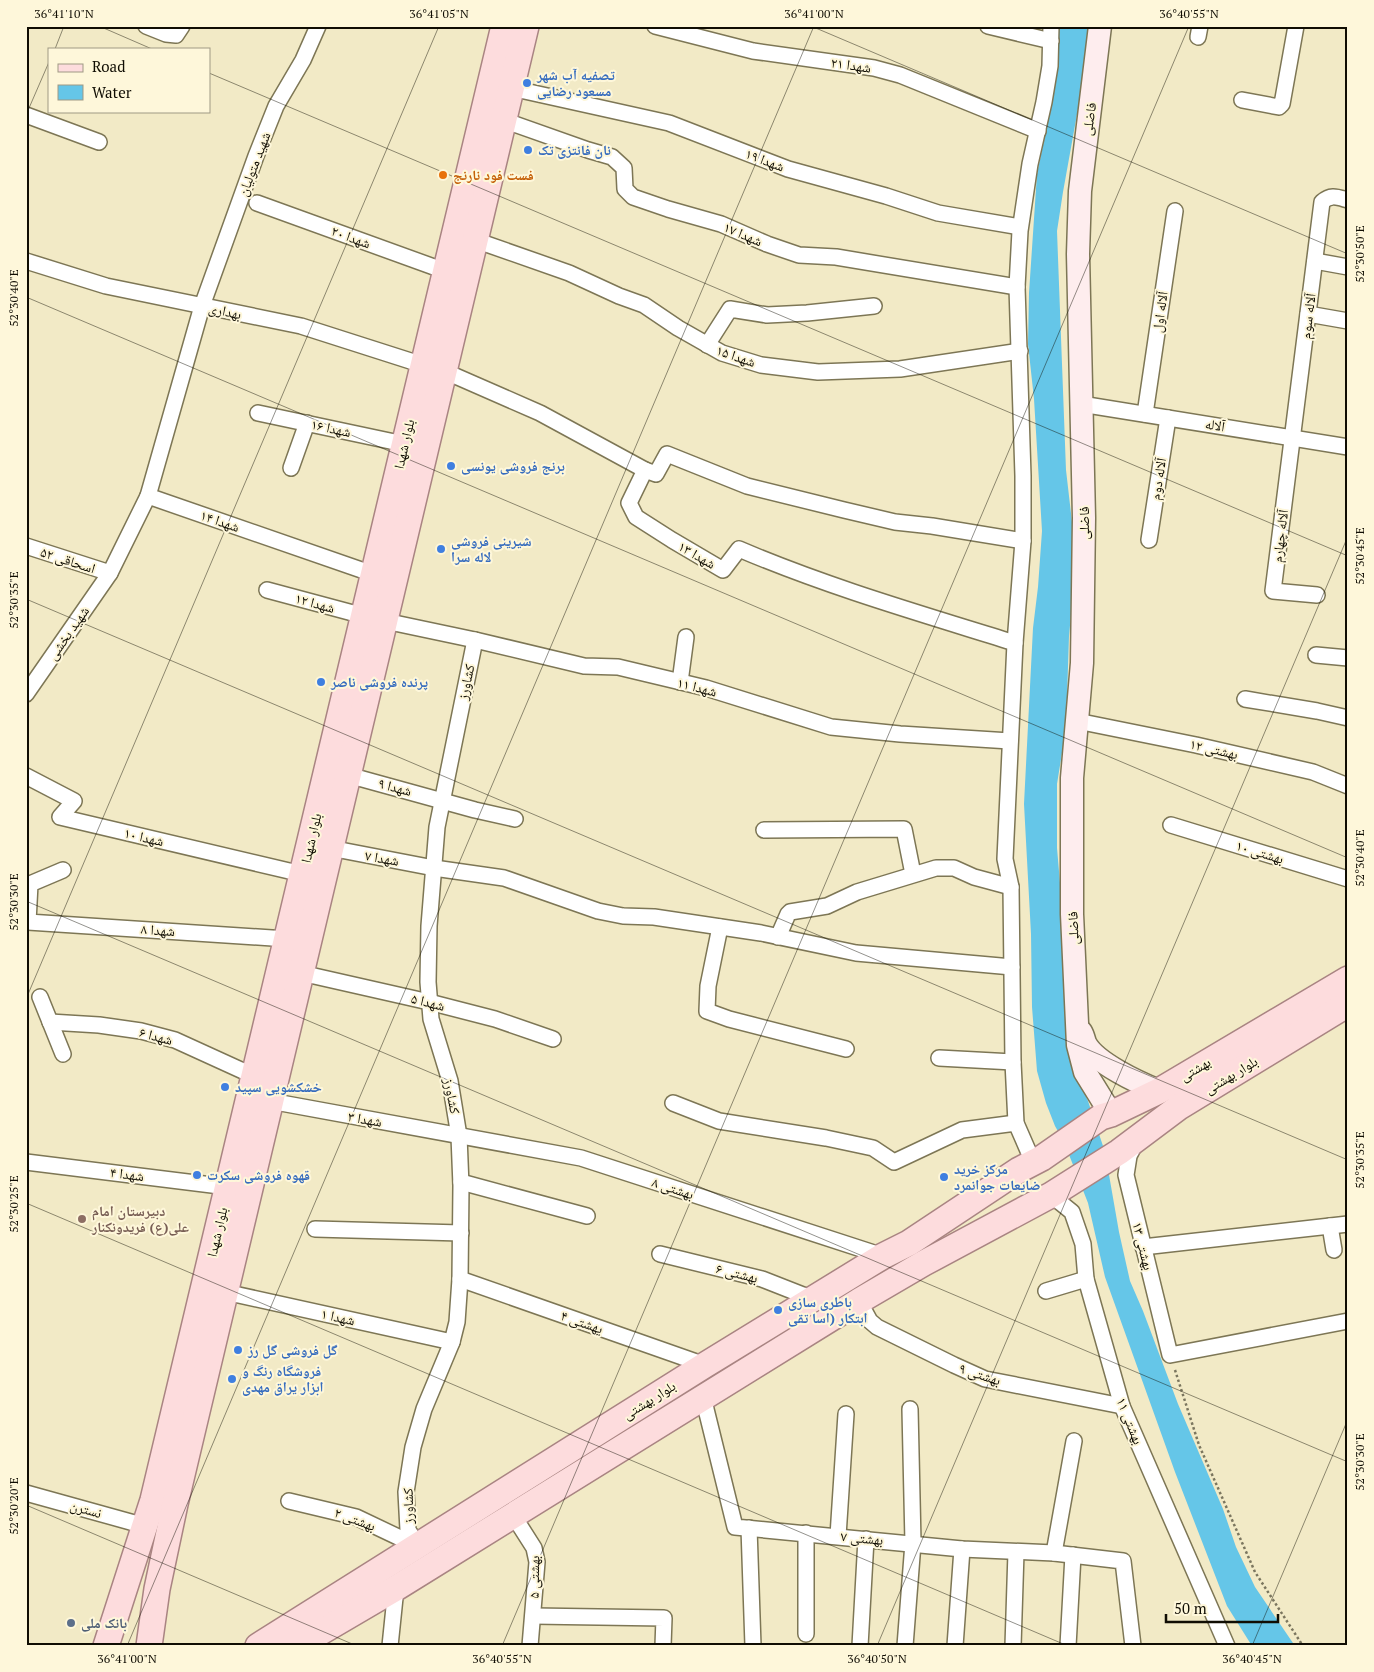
<svg xmlns="http://www.w3.org/2000/svg" width="1374" height="1672" font-family="'PT Serif','Noto Naskh Arabic',serif">
	<style>
		.water { fill: #65c6e8 }
		.lines { fill: none; stroke-linecap: round; stroke-linejoin: round }
		.minor-casing { stroke: #7d7655; stroke-width: 18 }
		.secondary-casing { stroke: #7d7655; stroke-width: 25 }
		.primary-casing { stroke: #a98482; stroke-width: 28 }
		.path { stroke: #7b765f; stroke-width: 2.5; stroke-dasharray: 2.5 2.5; stroke-linecap: butt }
		.minor { stroke: #fff; stroke-width: 15 }
		.secondary { stroke: #feedee; stroke-width: 22 }
		.primary { stroke: #fddcdd; stroke-width: 25 }
		.ticks { fill: none; stroke: #100d03; stroke-width: 1; stroke-opacity: 0.45 }
		.shop-dot { fill: #3f7fe0; stroke: #fef7da; stroke-width: 2 }
		.food-dot { fill: #e8710a; stroke: #fef7da; stroke-width: 2 }
		.education-dot { fill: #8d6e63; stroke: #fef7da; stroke-width: 2 }
		.service-dot { fill: #5c6f8a; stroke: #fef7da; stroke-width: 2 }
		.labels { text-anchor: middle; stroke-width: 4; stroke-linejoin: round; paint-order: stroke }
		.street-label { font-size: 14px; fill: #100d03; stroke: #fef7da }
		.shop-label { font-size: 14px; font-weight: bold; fill: #366cbe; stroke: #fef7da; text-anchor: start }
		.food-label { font-size: 14px; font-weight: bold; fill: #c56008; stroke: #fef7da; text-anchor: start }
		.education-label { font-size: 14px; font-weight: bold; fill: #785e54; stroke: #fef7da; text-anchor: start }
		.service-label { font-size: 14px; font-weight: bold; fill: #4e5e75; stroke: #fef7da; text-anchor: start }
		.neatline { fill: none; stroke: #100d03; stroke-width: 2 }
		.ticks-label { font-size: 12px; text-anchor: middle; fill: #100d03 }
	</style>
	<rect width="100%" height="100%" fill="#f2eac6"/>
	<polygon class="water" points="1059,26 1090,26 1081,92 1063,192 1057,231 1066,470 1072,522 1075,573 1069,636 1066,728 1057,784 1057,848 1060,883 1067,913 1077,1076 1088,1101 1105,1152 1119,1232 1130,1281 1143,1311 1178,1404 1223,1509 1236,1547 1255,1587 1295,1646 1252,1646 1227,1606 1175,1472 1105,1277 1088,1203 1064,1142 1055,1126 1046,1103 1037,1071 1032,1007 1031,934 1024,804 1033,628 1038,587 1042,531 1034,399 1028,344 1029,293 1037,174 1052,102"/>
	<g class="lines">
		<g class="minor-casing">
			<g id="minor">
				<polyline points="146,26 166,34 176,35 182,26"/>
				<polyline points="655,26 753,51 874,68 900,75 1038,131"/>
				<polyline points="988,26 1051,41"/>
				<polyline points="1198,37 1200,26"/>
				<polyline points="511,88 669,123 788,169 886,196 938,213 1020,227"/>
				<polyline points="1242,100 1279,107 1282,104 1296,26"/>
				<polyline points="26,115 99,142"/>
				<polyline points="503,120 588,150 612,157 624,168 625,189 633,197 668,209 721,224 767,244 799,255 836,257 1017,287"/>
				<polyline points="257,203 445,271"/>
				<polyline points="475,240 569,273 619,296 644,305 678,328 722,353 761,365 818,372 900,369 1020,351"/>
				<polyline points="26,261 106,286 301,326 423,365"/>
				<polyline points="1315,261 1348,267"/>
				<polyline points="1308,314 1348,321"/>
				<polyline points="707,345 730,309 767,315 807,313 874,306"/>
				<path d="M444 371 540 413 645 470 629 503 636 517 672 540 723 570 739 549C828 587 922 614 1015 643"/>
				<polyline points="1081,404 1348,447"/>
				<polyline points="258,413 404,444"/>
				<polyline points="1145,414 1175,211"/>
				<polyline points="291,468 307,423"/>
				<polyline points="645,470 656,474 667,454 747,486 844,510 895,522 932,526 1023,541"/>
				<polyline points="148,496 202,306 256,156 276,106 303,60 318,26"/>
				<polyline points="1149,540 1168,418"/>
				<polyline points="26,546 110,573"/>
				<polyline points="267,590 364,616"/>
				<path d="M1317 595 1273 591 1322 202C1331 194 1337 197 1348 200"/>
				<polyline points="385,621 475,640 584,666 618,667 706,688 831,727 900,734 1010,741"/>
				<polyline points="1316,655 1348,658"/>
				<polyline points="680,682 686,637"/>
				<polyline points="26,694 110,573 148,496 373,574"/>
				<polyline points="1245,699 1317,711 1348,718"/>
				<polyline points="1077,721 1196,745 1313,772 1348,786"/>
				<polyline points="348,775 475,810 515,819"/>
				<polyline points="26,776 74,801 60,817 302,874"/>
				<polyline points="1171,825 1348,879"/>
				<polyline points="764,830 904,829 913,874"/>
				<polyline points="330,848 434,868 504,878 598,911 623,916 654,917 761,933 856,953 1012,967"/>
				<polyline points="63,870 30,884 28,922 287,939"/>
				<polyline points="720,927 708,986 707,1011 729,1019 846,1049"/>
				<polyline points="778,937 788,914 790,912 827,906 857,892 936,868 954,868 974,877 1011,887"/>
				<polyline points="301,973 429,1002 495,1019 553,1039"/>
				<polyline points="40,997 63,1054"/>
				<polyline points="50,1022 99,1025 141,1031 175,1040 254,1076"/>
				<polyline points="939,1058 1013,1062"/>
				<polyline points="270,1101 581,1158 883,1256"/>
				<polyline points="673,1103 719,1121 826,1138 873,1148 894,1162 962,1130 1016,1123"/>
				<polyline points="1135,1144 1129,1156 1126,1175 1170,1355 1348,1321"/>
				<polyline points="26,1162 228,1187"/>
				<polyline points="1033,1162 1016,1123 1013,1062 1011,887 1005,859 1015,643 1023,541 1023,476 1017,287 1020,231 1030,164 1044,102 1050,66 1051,26"/>
				<polyline points="461,1182 587,1216"/>
				<polyline points="1051,1195 1072,1212 1083,1244 1086,1279 1122,1406 1227,1646"/>
				<polyline points="1330,1226 1334,1250"/>
				<polyline points="315,1229 461,1233"/>
				<polyline points="1143,1247 1348,1224"/>
				<polyline points="660,1254 762,1279 813,1299"/>
				<polyline points="460,1279 705,1365"/>
				<polyline points="1046,1291 1086,1279"/>
				<polyline points="225,1292 452,1342"/>
				<polyline points="859,1301 870,1321 877,1327 954,1365 985,1379 1122,1406"/>
				<polyline points="703,1397 735,1527 962,1549 1054,1553 1123,1561 1133,1646"/>
				<polyline points="26,1493 145,1526"/>
				<polyline points="289,1501 356,1517 417,1546"/>
				<polyline points="513,1515 534,1548 537,1562 530,1646"/>
				<polyline points="749,1528 753,1646"/>
				<polyline points="838,1536 846,1414"/>
				<polyline points="418,1546 408,1530 406,1492 413,1447 424,1409 452,1342 457,1322 460,1279 461,1186 459,1136 450,1081 431,1019 428,982 429,926 437,827 475,640"/>
				<polyline points="1054,1553 1074,1441"/>
				<polyline points="533,1616 664,1618 663,1646"/>
				<polyline points="806,1634 806,1533"/>
				<polyline points="390,1646 396,1588"/>
				<polyline points="860,1646 866,1539"/>
				<polyline points="905,1646 913,1543 910,1409"/>
				<polyline points="955,1646 962,1549"/>
				<polyline points="1013,1646 1016,1552"/>
				<polyline points="1068,1646 1073,1555"/>
			</g>
		</g>
		<g class="secondary-casing">
			<g id="secondary">
				<polyline points="1100,26 1080,191 1078,254 1084,518 1082,663 1072,778 1072,914 1078,1045 1085,1072 1111,1114"/>
				<path d="M1081 1032C1083 1035 1084 1040 1085 1043 1095 1063 1139 1083 1159 1091"/>
			</g>
		</g>
		<g class="primary-casing">
			<g id="primary">
				<polyline points="106,1646 153,1500 504,26"/>
				<polyline points="149,1646 157,1589 175,1504 526,26"/>
				<polyline points="258,1646 705,1365 883,1256 909,1243 1019,1170 1042,1158 1101,1117 1111,1114 1159,1091 1348,979"/>
				<polyline points="297,1646 396,1588 859,1301 924,1263 1051,1195 1119,1152 1179,1107 1348,1004"/>
			</g>
		</g>
		<polyline class="path" points="1175,1370 1199,1445 1255,1572 1303,1646"/>
		<use href="#minor" class="minor"/>
		<use href="#secondary" class="secondary"/>
		<use href="#primary" class="primary"/>
	</g>
	<path class="ticks" d="M99 26 152 49M811 26 1348 254M55 49 64 26M209 73 1348 556M26 115 49 62M26 297 1348 858M26 599 1348 1160M26 901 1348 1462M26 999 439 26M26 1203 1068 1646M26 1505 357 1646M127 1646 814 26M502 1646 1189 26M877 1646 1348 536M1252 1646 1348 1419"/>
	<g class="shop-dot">
		<circle cx="527" cy="83" r="5"/>
		<circle cx="528" cy="150" r="5"/>
		<circle cx="451" cy="466" r="5"/>
		<circle cx="441" cy="549" r="5"/>
		<circle cx="321" cy="682" r="5"/>
		<circle cx="225" cy="1087" r="5"/>
		<circle cx="197" cy="1175" r="5"/>
		<circle cx="944" cy="1177" r="5"/>
		<circle cx="778" cy="1310" r="5"/>
		<circle cx="238" cy="1350" r="5"/>
		<circle cx="232" cy="1379" r="5"/>
	</g>
	<circle class="food-dot" cx="443" cy="175" r="5"/>
	<circle class="education-dot" cx="82" cy="1219" r="5"/>
	<circle class="service-dot" cx="71" cy="1623" r="5"/>
	<g class="labels">
		<g class="street-label">
			<text transform="translate(851 65) rotate(8)" y="5">شهدا ۲۱</text>
			<text transform="translate(1089 119) rotate(-82)" y="5">فاضلی</text>
			<text transform="translate(765 160) rotate(21)" y="5">شهدا ۱۹</text>
			<text transform="translate(254 164) rotate(-69)" y="5">شهید متولیان</text>
			<text transform="translate(743 234) rotate(23)" y="5">شهدا ۱۷</text>
			<text transform="translate(351 237) rotate(20)" y="5">شهدا ۲۰</text>
			<text transform="translate(225 311) rotate(12)" y="5">بهداری</text>
			<text transform="translate(1160 312) rotate(-82)" y="5">آلاله اول</text>
			<text transform="translate(1308 316) rotate(-83)" y="5">آلاله سوم</text>
			<text transform="translate(736 356) rotate(19)" y="5">شهدا ۱۵</text>
			<text transform="translate(1215 425) rotate(9)" y="5">آلاله</text>
			<text transform="translate(331 428) rotate(12)" y="5">شهدا ۱۶</text>
			<text transform="translate(404 444) rotate(-77)" y="5">بلوار شهدا</text>
			<text transform="translate(1158 479) rotate(-81)" y="5">آلاله دوم</text>
			<text transform="translate(220 521) rotate(19)" y="5">شهدا ۱۴</text>
			<text transform="translate(1084 523) rotate(-90)" y="5">فاضلی</text>
			<text transform="translate(1280 536) rotate(-83)" y="5">آلاله چهارم</text>
			<text transform="translate(697 555) rotate(30)" y="5">شهدا ۱۳</text>
			<text transform="translate(68 560) rotate(18)" y="5">اسحاقی ۵۲</text>
			<text transform="translate(315 603) rotate(15)" y="5">شهدا ۱۲</text>
			<text transform="translate(68 633) rotate(-55)" y="5">شهید بخشی</text>
			<text transform="translate(466 682) rotate(-78)" y="5">کشاورز</text>
			<text transform="translate(697 687) rotate(14)" y="5">شهدا ۱۱</text>
			<text transform="translate(1214 749) rotate(13)" y="5">بهشتی ۱۲</text>
			<text transform="translate(395 787) rotate(15)" y="5">شهدا ۹</text>
			<text transform="translate(144 837) rotate(13)" y="5">شهدا ۱۰</text>
			<text transform="translate(311 838) rotate(-77)" y="5">بلوار شهدا</text>
			<text transform="translate(1260 852) rotate(17)" y="5">بهشتی ۱۰</text>
			<text transform="translate(382 858) rotate(10)" y="5">شهدا ۷</text>
			<text transform="translate(1073 928) rotate(-92)" y="5">فاضلی</text>
			<text transform="translate(158 930) rotate(4)" y="5">شهدا ۸</text>
			<text transform="translate(428 1002) rotate(14)" y="5">شهدا ۵</text>
			<text transform="translate(156 1036) rotate(15)" y="5">شهدا ۶</text>
			<text transform="translate(1195 1069) rotate(-31)" y="5">بهشتی</text>
			<text transform="translate(1231 1075) rotate(-31)" y="5">بلوار بهشتی</text>
			<text transform="translate(452 1096) rotate(79)" y="5">کشاورز</text>
			<text transform="translate(365 1119) rotate(10)" y="5">شهدا ۳</text>
			<text transform="translate(127 1174) rotate(7)" y="5">شهدا ۴</text>
			<text transform="translate(673 1188) rotate(18)" y="5">بهشتی ۸</text>
			<text transform="translate(217 1232) rotate(-77)" y="5">بلوار شهدا</text>
			<text transform="translate(1143 1246) rotate(76)" y="5">بهشتی ۱۳</text>
			<text transform="translate(737 1273) rotate(14)" y="5">بهشتی ۶</text>
			<text transform="translate(338 1317) rotate(12)" y="5">شهدا ۱</text>
			<text transform="translate(582 1322) rotate(19)" y="5">یهشتی ۴</text>
			<text transform="translate(980 1374) rotate(18)" y="5">بهشتی ۹</text>
			<text transform="translate(649 1400) rotate(-32)" y="5">بلوار بهشتی</text>
			<text transform="translate(1130 1421) rotate(68)" y="5">بهشتی ۱۱</text>
			<text transform="translate(408 1506) rotate(-91)" y="5">کشاورز</text>
			<text transform="translate(86 1509) rotate(16)" y="5">نسترن</text>
			<text transform="translate(355 1519) rotate(20)" y="5">بهشتی ۲</text>
			<text transform="translate(862 1538) rotate(5)" y="5">بهشتی ۷</text>
			<text transform="translate(534 1577) rotate(-89)" y="5">بهشتی ۵</text>
		</g>
		<g class="shop-label">
			<text x="537" y="80">تصفیه آب شهر<tspan x="537" dy="16">مسعود رضایی</tspan></text>
			<text x="538" y="155">نان فانتزی تک</text>
			<text x="461" y="471">برنج فروشی یونسی</text>
			<text x="451" y="546">شیرینی فروشی<tspan x="451" dy="16">لاله سرا</tspan></text>
			<text x="331" y="687">پرنده فروشی ناصر</text>
			<text x="235" y="1092">خشکشویی سپید</text>
			<text x="954" y="1174">مرکز خرید<tspan x="954" dy="16">ضایعات جوانمرد</tspan></text>
			<text x="207" y="1180">قهوه فروشی سکرت</text>
			<text x="788" y="1307">باطری سازی<tspan x="788" dy="16">ابتکار (اسا تقی</tspan></text>
			<text x="248" y="1355">گل فروشی گل رز</text>
			<text x="242" y="1376">فروشگاه رنگ و<tspan x="242" dy="16">ابزار یراق مهدی</tspan></text>
		</g>
		<g class="food-label">
			<text x="453" y="180">فست فود نارنج</text>
		</g>
		<g class="education-label">
			<text x="92" y="1216">دبیرستان امام<tspan x="92" dy="16">علی(ع) فریدونکنار</tspan></text>
		</g>
		<g class="service-label">
			<text x="81" y="1628">بانک ملی</text>
		</g>
	</g>
	<rect width="1374" height="1672" fill="none" stroke="#fef7da" stroke-width="55"/>
	<rect x="48" y="48" width="162" height="65" fill="#fef7da" stroke="#9f9984"/>
	<rect x="58" y="64" width="25" height="8" fill="#fddcdd" stroke="#9f9984"/>
	<text x="92" y="72" font-size="15" fill="#100d03">Road</text>
	<rect x="58" y="85" width="25" height="15" fill="#65c6e8" stroke="#9f9984"/>
	<text x="92" y="98" font-size="15" fill="#100d03">Water</text>
	<path d="M1166 1614v8h112v-8" fill="none" stroke="#100d03" stroke-width="2.5"/>
	<text x="1174" y="1614" font-size="15" fill="#100d03" stroke="#fef7da" stroke-width="4" paint-order="stroke">50 m</text>
	<rect x="28" y="28" width="1318" height="1616" class="neatline"/>
	<g class="ticks-label">
		<text x="64" y="18">36°41'10"N</text>
		<text x="439" y="18">36°41'05"N</text>
		<text x="814" y="18">36°41'00"N</text>
		<text x="1189" y="18">36°40'55"N</text>
		<text transform="translate(1360 254) rotate(-90)" y="4">52°30'50"E</text>
		<text transform="translate(14 298) rotate(-90)" y="4">52°30'40"E</text>
		<text transform="translate(1360 556) rotate(-90)" y="4">52°30'45"E</text>
		<text transform="translate(14 600) rotate(-90)" y="4">52°30'35"E</text>
		<text transform="translate(1360 858) rotate(-90)" y="4">52°30'40"E</text>
		<text transform="translate(14 902) rotate(-90)" y="4">52°30'30"E</text>
		<text transform="translate(1360 1160) rotate(-90)" y="4">52°30'35"E</text>
		<text transform="translate(14 1204) rotate(-90)" y="4">52°30'25"E</text>
		<text transform="translate(1360 1462) rotate(-90)" y="4">52°30'30"E</text>
		<text transform="translate(14 1506) rotate(-90)" y="4">52°30'20"E</text>
		<text x="127" y="1663">36°41'00"N</text>
		<text x="502" y="1663">36°40'55"N</text>
		<text x="877" y="1663">36°40'50"N</text>
		<text x="1252" y="1663">36°40'45"N</text>
	</g>
</svg>
